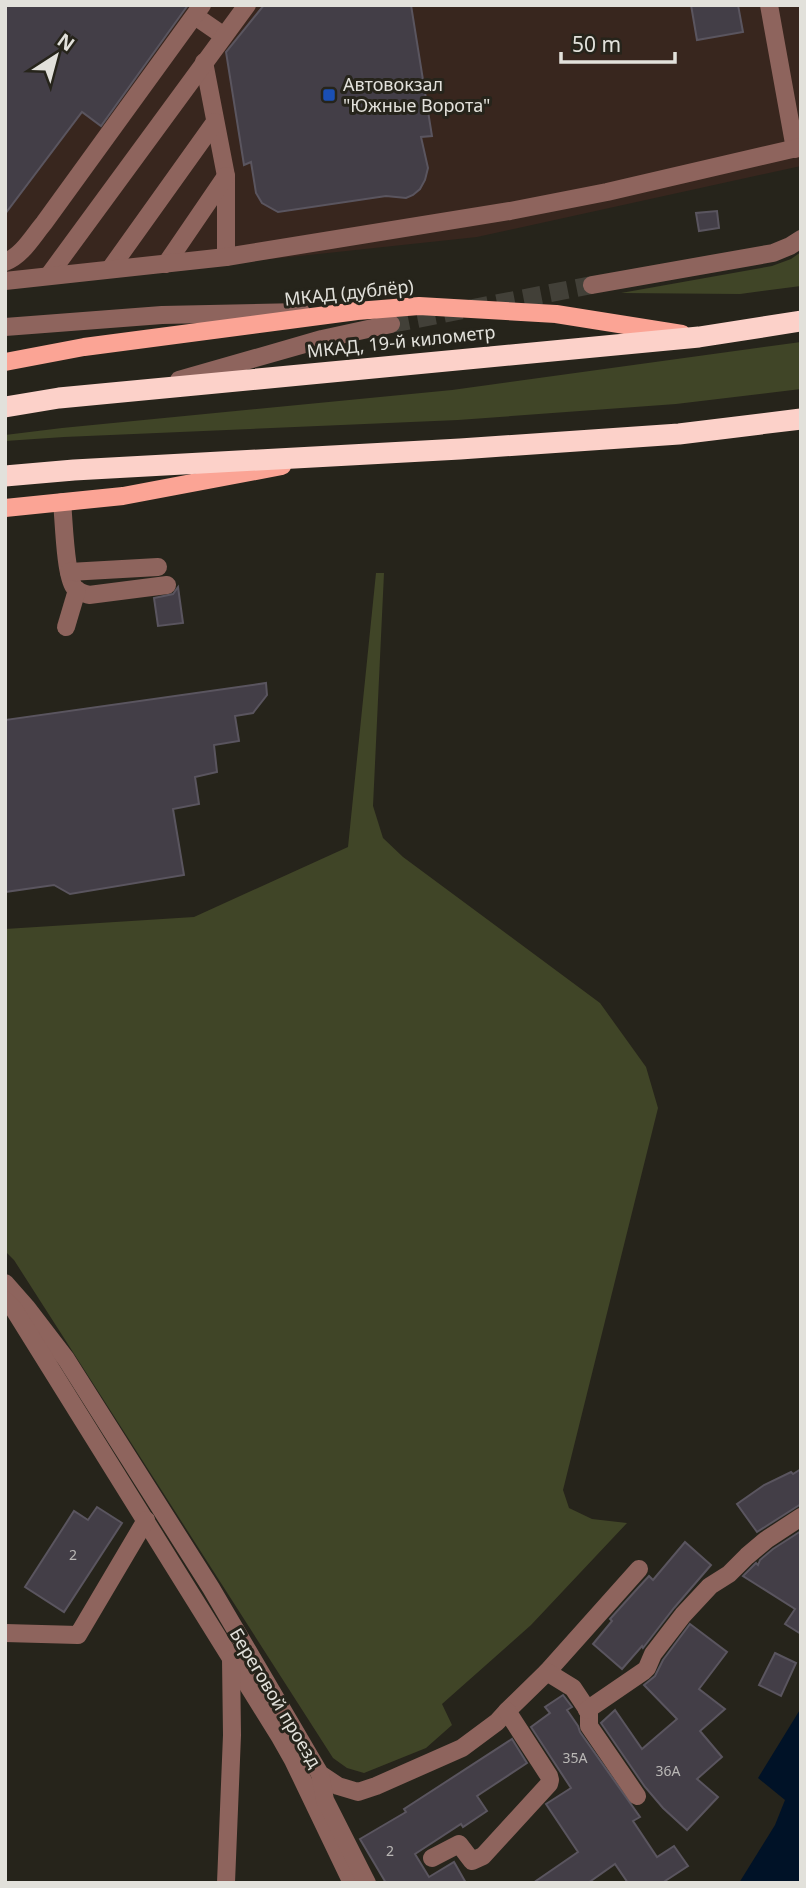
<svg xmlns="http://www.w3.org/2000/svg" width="806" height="1888" font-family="'Noto Sans',sans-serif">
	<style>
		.commercial { fill: #38261e }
		.green { fill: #404527 }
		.water { fill: #001227 }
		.building { fill: #433e47; stroke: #5a555f; stroke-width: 2 }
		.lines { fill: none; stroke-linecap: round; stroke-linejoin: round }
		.minor-tunnel { stroke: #424038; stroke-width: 18; stroke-dasharray: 18 9; stroke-linecap: butt }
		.minor { stroke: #8e645d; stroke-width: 18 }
		.major { stroke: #fba495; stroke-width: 18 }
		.highway { stroke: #fcd1c9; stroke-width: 21 }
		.transit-dot { fill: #1a4fb4; stroke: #26241b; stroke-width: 2.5 }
		.labels { text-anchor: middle; stroke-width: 6; stroke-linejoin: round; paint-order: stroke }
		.number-label { font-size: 14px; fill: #bab8b6 }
		.poi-label { font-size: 18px; fill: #e2e1db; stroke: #26241b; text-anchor: start }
		.street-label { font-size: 18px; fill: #e2e1db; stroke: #26241b }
	</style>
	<rect width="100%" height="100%" fill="#26241b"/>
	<polygon class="commercial" points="5,5 801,5 801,166 477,237 150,272 5,284"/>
	<g class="green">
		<polygon points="801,252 801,286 740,294 621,293 772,266 791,259"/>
		<polygon points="801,342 801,389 676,404 458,420 64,437 5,441 5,435 62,428 452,390"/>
		<polygon points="376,573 384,573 373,806 383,838 403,857 600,1003 646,1067 658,1108 563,1490 569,1508 592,1519 627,1523 531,1625 442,1704 452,1725 426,1748 364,1773 347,1768 333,1758 14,1260 5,1251 5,929 194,917 348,847"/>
	</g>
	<polygon class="water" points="801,1708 801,1883 739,1883 775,1825 785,1800 758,1778"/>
	<g class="building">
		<polygon points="5,5 188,5 101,126 82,112 5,214"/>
		<polygon points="264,5 411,5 432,136 421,137 428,168 425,180 420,189 413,195 406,198 386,196 278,212 262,203 256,193 251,162 244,165 226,52"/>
		<polygon points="691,5 738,5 743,32 697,40"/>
		<polygon points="717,211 719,228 699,231 696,213"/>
		<polygon points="178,587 183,623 158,626 154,598 173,594"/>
		<polygon points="266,683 267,695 253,713 235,716 239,741 214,745 217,772 195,777 199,804 173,809 184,875 70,894 54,885 5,892 5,720"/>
		<polygon points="801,1469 801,1504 757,1532 737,1504 764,1485 791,1472 793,1474"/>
		<polygon points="97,1507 122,1523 64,1612 25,1587 74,1511 88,1520"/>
		<polygon points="801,1531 801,1634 785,1624 795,1609 743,1576 756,1563 758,1565 760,1560 773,1549"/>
		<polygon points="685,1542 711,1565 674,1608 643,1648 642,1646 622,1669 593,1644 612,1621 610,1619 637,1589 649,1576 653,1580"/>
		<polygon points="690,1624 727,1652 699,1689 725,1709 700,1731 722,1757 697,1779 718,1797 687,1830 663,1808 645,1787 601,1723 615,1710 642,1749 677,1719 644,1685 655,1676 663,1660"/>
		<polygon points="775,1653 796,1663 781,1696 759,1685"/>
		<polygon points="563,1695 572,1707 567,1710 578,1726 580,1732 640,1817 633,1821 657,1857 674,1846 688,1866 662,1883 628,1883 615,1864 588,1883 533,1883 578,1852 546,1804 571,1788 531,1727 550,1713 545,1707"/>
		<polygon points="512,1739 527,1763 477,1796 487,1811 463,1827 461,1824 415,1854 429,1877 454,1862 466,1883 386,1883 360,1839 406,1812 404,1809"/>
	</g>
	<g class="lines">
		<polyline class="minor-tunnel" points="391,324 592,285"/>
		<g class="minor">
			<polyline points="769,5 795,149"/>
			<polyline points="195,16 224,36"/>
			<polyline points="204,62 226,176 226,257"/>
			<path d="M5 262C22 256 33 236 44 223L202 5"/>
			<polyline points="166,264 226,176"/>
			<polyline points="110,269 215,122"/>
			<polyline points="49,275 247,5"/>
			<polyline points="5,281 226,257 510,211 607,192 801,147"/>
			<polyline points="592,285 773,253 790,246 801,239"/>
			<polyline points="5,327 162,315 301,312"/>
			<polyline points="179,380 322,339 391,324"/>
			<path d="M62 502C64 521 65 574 74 587 78 592 83 593 89 595L167 585"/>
			<polyline points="69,572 158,567"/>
			<polyline points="66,627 77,590"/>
			<polyline points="5,1283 27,1308 66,1359 211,1588 320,1774 338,1786 358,1792 376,1786 462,1748 497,1722 507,1711 547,1672 639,1569"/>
			<polyline points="5,1300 13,1308 280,1737 293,1760 352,1883"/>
			<polyline points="5,1633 78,1635 146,1520"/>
			<polyline points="547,1672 573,1688 589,1712 589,1726 637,1796"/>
			<polyline points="587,1710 644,1671 647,1668 653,1654 683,1615 710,1586 729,1574 747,1556 766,1540 801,1517"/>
			<polyline points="320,1774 325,1800 367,1883"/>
			<polyline points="432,1858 459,1844 472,1861 483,1856 549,1784 550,1780 549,1776 507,1711"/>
			<polyline points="226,1883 232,1735 231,1659"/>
		</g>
		<g class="major">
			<polyline points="5,362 84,347 357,311 419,306 556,314 682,334"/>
			<polyline points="5,508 123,496 282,466"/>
		</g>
		<g class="highway">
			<polyline points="5,407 59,398 699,337 801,321"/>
			<polyline points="5,476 74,470 460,449 679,434 801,419"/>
		</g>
	</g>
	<rect class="transit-dot" x="322" y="88" width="14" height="14" rx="3.5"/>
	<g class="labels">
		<g class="number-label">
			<text x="73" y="1560">2</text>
			<text x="575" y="1763">35А</text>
			<text x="668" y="1776">36А</text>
			<text x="390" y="1856">2</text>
		</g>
		<g class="poi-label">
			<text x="343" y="91">Автовокзал<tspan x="343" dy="21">"Южные Ворота"</tspan></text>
		</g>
		<g class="street-label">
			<text transform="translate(349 293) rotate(-6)" y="6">МКАД (дублёр)</text>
			<text transform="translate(401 342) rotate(-6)" y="6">МКАД, 19-й километр</text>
			<text transform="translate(275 1698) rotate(59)" y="6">Береговой проезд</text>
		</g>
	</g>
	<rect width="806" height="1888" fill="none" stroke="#e2e1db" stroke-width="14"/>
	<g transform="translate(56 56) rotate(36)" stroke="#26241b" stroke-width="5" paint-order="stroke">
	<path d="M0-5L12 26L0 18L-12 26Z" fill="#e2e1db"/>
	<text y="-10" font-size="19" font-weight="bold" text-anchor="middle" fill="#e2e1db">N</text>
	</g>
	<path d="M561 52v10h114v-10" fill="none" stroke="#e2e1db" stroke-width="3.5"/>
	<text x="572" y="52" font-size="21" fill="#e2e1db" stroke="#26241b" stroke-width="5" paint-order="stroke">50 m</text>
</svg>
